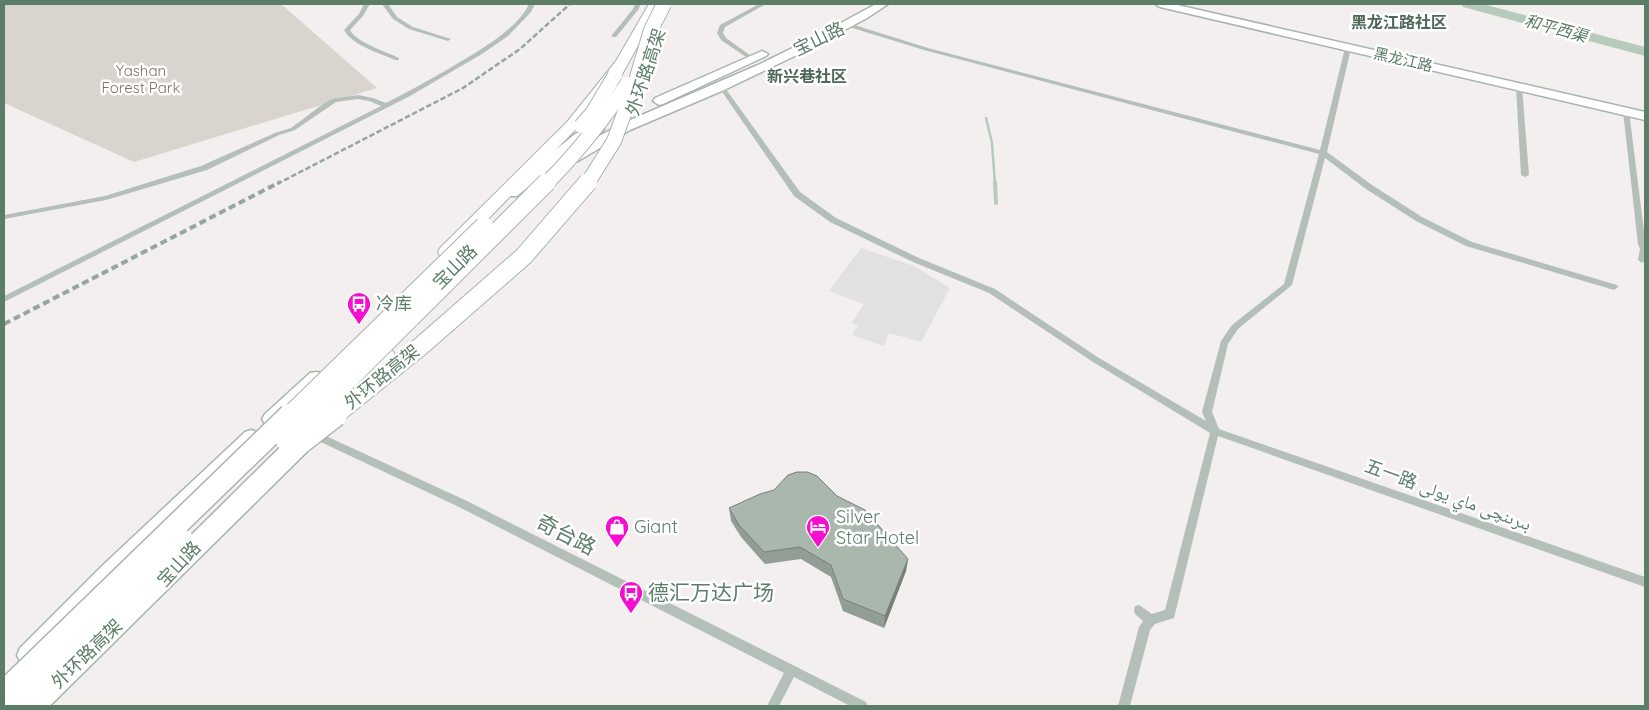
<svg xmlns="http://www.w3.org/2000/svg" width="1649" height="710" font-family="Quicksand,'Noto Naskh Arabic','Noto Sans SC',sans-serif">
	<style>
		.built { fill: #e1e1df }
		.green { fill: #d9d4cd }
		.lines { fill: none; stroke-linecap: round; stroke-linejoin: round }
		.stream-far1 { stroke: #b7cabb; stroke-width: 2.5 }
		.stream { stroke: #b7cabb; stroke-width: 4 }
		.river { fill: #b7cabb; fill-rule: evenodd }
		.major-casing { stroke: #a8b4ac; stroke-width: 3 }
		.highway-casing { stroke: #a8b3ac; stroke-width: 2 }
		.minor { fill: #b4bfb8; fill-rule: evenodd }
		.major { fill: #fff; fill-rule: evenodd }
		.highway { fill: #fff; fill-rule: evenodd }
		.rail-far1 { stroke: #96a69c; stroke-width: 2.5; stroke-dasharray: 5.5 2.5; stroke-linecap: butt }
		.rail { stroke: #96a69c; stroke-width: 4; stroke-dasharray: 7 4; stroke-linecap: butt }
		.highway-bridge-far2-casing { stroke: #a8b3ac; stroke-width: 16; stroke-linecap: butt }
		.highway-bridge-far1-casing { stroke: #a8b3ac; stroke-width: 20; stroke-linecap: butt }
		.highway-bridge-casing { stroke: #a8b3ac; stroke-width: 25; stroke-linecap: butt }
		.highway-bridge-far2 { stroke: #fff; stroke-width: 14 }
		.highway-bridge-far1 { stroke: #fff; stroke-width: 18 }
		.highway-bridge { stroke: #fff; stroke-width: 22 }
		.wall { fill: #919d95 }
		.shaded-wall { fill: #768079 }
		.building { fill: #a9b7ad; stroke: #768079 }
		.labels { text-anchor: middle; stroke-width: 5; stroke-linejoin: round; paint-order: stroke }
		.far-street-label { font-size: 15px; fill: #5c7d68; stroke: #fff }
		.far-park-label { font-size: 15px; fill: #7a725f; stroke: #fff }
		.far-neighbourhood-label { font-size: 16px; font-weight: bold; fill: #4e6858; stroke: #fff }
		.far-water-label { font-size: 16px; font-style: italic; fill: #567a5e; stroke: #fff }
		.street-label { font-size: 18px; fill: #5c7d68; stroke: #fff }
		.poi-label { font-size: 18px; fill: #5c7d68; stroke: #fff; text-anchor: start }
		.near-street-label { font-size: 21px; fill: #5c7d68; stroke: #fff }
		.near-poi-label { font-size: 21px; fill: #5c7d68; stroke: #fff; text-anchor: start }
	</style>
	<rect width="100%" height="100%" fill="#f4efef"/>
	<polygon class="built" points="861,248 914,266 950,288 921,342 889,333 884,346 852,335 858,326 852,323 864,304 829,291"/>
	<polygon class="green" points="4,4 281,4 377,88 134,162 4,103"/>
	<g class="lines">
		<polyline class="stream-far1" points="986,118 992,143 995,184"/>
		<polyline class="stream" points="995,182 996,203"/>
		<polygon class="river" points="1461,4 1483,4 1645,47 1645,56 1463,7"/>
		<g class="major-casing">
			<g id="major">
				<polygon points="876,4 888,4 867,18 807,50 724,90 630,130 578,161 573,162 566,158 585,144 621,124 758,65 819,35"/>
				<polygon points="1155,4 1173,4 1645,112 1645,120 1160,7"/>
				<polygon points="762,51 768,54 766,56 663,104 659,105 653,101 655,98"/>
				<polygon points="598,125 604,129 602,132 585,140 517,196 507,196 505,193 507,190 575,134"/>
				<polygon points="316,372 322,373 324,378 322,383 277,424 271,426 265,424 262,419 265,414 310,373"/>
				<polygon points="251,430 257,432 260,437 257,442 116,578 34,662 27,665 20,662 17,655 20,648 102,566 245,432"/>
			</g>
		</g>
		<g class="highway-casing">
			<g id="highway">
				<polygon points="649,4 661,4 620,78 615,79 577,128 452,256 446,258 440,256 438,252 440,248 567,122 616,61"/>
				<path d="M386 349 393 351 395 356 393 361C381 371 366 392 350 387L347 382 350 377 379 351Z"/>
			</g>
		</g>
		<g class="minor">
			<path d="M364 4H370L363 16 350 30C357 43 385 51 399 58V60H395C378 52 353 46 344 30L359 14Z"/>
			<polygon points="382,4 388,4 397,17 413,27 451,39 448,41 409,29 393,19"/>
			<path d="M529 4H535L531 12 508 36 482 54 410 96 4 302V296L381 106 369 101 358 99 336 102 295 130 279 135 207 170 106 200 4 219V215L105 196 201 166 275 133 291 128 323 104 332 99 358 95 373 98 386 103C406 93 425 82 445 71 470 56 517 31 529 4Z"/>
			<polygon points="635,4 641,4 638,10 616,37 612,37 612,35 633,9"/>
			<polygon points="759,4 766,4 725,27 723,33 726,38 754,58 754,60 752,61 721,40 717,33 720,25"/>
			<polygon points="848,23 928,48 1320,150 1346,44 1351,43 1352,44 1327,152 1372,185 1422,217 1472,242 1617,285 1618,287 1614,290 1466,246 1416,221 1366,189 1325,158 1292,285 1238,329 1228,344 1212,412 1219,429 1645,577 1645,587 1218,436 1175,614 1174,618 1155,624 1150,630 1130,706 1118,706 1139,627 1143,621 1135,614 1134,610 1135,606 1139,605 1152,614 1165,610 1210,433 1093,362 989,293 913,262 830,222 794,196 718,86 721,84 723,85 800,192 836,218 919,258 995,289 1099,358 1206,421 1202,412 1221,341 1232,325 1284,284 1319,154 924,50 846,26 845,25"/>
			<polygon points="1519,85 1522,87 1529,175 1525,177 1521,175 1516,87"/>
			<polygon points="1626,109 1629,111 1645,239 1645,261 1642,263 1638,260 1640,249 1638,244 1623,111"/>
			<polygon points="313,430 467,501 866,702 868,706 850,706 794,677 779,706 767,706 784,673 459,507 310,437 308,434 310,431"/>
		</g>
		<use href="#major" class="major"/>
		<use href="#highway" class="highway"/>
		<polyline class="rail-far1" points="277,184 463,88 520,49 570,4"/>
		<polyline class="rail" points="4,324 280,182"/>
		<g class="highway-bridge-far2-casing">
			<g id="highway-bridge-far2">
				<polyline points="581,126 593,112 615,75"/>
				<path d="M546 184C577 153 603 120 627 84"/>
				<polyline points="587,184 614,141 635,84 651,30 664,4"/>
			</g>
		</g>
		<g class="highway-bridge-far1-casing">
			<g id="highway-bridge-far1">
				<polyline points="289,416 484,226"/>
				<polyline points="312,416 547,182"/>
				<polyline points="334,416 421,346 524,256 588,182"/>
			</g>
		</g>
		<g class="highway-bridge-casing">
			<g id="highway-bridge">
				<polyline points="287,440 313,415"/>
				<polyline points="4,692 290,415"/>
				<polyline points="15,706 183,541"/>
				<polyline points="34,706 300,443 336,415"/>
			</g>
		</g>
		<use href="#highway-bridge-far2" class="highway-bridge-far2"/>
		<use href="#highway-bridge-far1" class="highway-bridge-far1"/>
		<use href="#highway-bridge" class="highway-bridge"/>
	</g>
	<polygon class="wall" points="837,496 908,559 906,571 884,628 843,611 831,577 801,559 765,564 741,537 731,521 729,508"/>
	<polygon class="shaded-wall" points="908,559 906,571 884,628 885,616"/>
	<polygon class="building" points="797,472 807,472 817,476 837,496 865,510 908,559 885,616 843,599 831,565 800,547 764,552 739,525 729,508 760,494 774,490 788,475"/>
	<defs>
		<g id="bus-pin" transform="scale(1.25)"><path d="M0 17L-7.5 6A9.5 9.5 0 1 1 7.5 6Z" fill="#f40ed0" stroke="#fff"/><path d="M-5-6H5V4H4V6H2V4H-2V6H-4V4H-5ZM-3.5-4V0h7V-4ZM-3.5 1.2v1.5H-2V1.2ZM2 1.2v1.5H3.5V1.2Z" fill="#fff"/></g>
		<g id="shop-pin" transform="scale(1.25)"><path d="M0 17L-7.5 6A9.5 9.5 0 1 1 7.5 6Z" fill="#f40ed0" stroke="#fff"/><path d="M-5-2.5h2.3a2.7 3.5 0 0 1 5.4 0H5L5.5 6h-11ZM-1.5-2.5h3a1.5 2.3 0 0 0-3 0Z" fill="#fff"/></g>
		<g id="hotel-pin" transform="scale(1.25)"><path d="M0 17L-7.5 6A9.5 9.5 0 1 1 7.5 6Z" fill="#f40ed0" stroke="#fff"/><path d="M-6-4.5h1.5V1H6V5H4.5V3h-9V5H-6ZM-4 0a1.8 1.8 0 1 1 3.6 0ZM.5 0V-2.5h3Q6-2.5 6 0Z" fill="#fff"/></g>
	</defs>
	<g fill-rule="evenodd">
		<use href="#bus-pin" x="359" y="304"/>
		<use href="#shop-pin" x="617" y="527"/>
		<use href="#hotel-pin" x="818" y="527"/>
		<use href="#bus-pin" x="631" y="593"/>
	</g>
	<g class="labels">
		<g class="far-street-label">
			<text transform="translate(1403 60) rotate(13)" y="5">黑龙江路</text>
		</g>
		<g class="far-park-label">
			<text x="141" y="76">Yashan<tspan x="141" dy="17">Forest Park</tspan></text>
		</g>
		<g class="far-neighbourhood-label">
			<text x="1399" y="28">黑龙江路社区</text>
			<text x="807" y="82">新兴巷社区</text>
		</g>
		<g class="far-water-label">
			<text transform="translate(1556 28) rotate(15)" y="6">和平西渠</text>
		</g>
		<g class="street-label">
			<text transform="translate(819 39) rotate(-26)" y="6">宝山路</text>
			<text transform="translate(646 72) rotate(-72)" y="6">外环路高架</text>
			<text transform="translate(455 267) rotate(-45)" y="6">宝山路</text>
			<text transform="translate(382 377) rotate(-39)" y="6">外环路高架</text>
			<text transform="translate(1448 495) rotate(20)" y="6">五一路 بىرىنچى ماي يولى</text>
			<text transform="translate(179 564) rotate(-47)" y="6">宝山路</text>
			<text transform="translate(87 654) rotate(-44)" y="6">外环路高架</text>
		</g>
		<g class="poi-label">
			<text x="376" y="310">冷库</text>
			<text x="836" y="523">Silver<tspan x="836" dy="21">Star Hotel</tspan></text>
			<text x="634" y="533">Giant</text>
		</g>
		<g class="near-street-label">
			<text transform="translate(566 535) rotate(27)" y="7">奇台路</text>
		</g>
		<g class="near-poi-label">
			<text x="648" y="600">德汇万达广场</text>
		</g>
	</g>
	<rect width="1649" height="710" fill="none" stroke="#5c7d68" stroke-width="10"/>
</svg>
